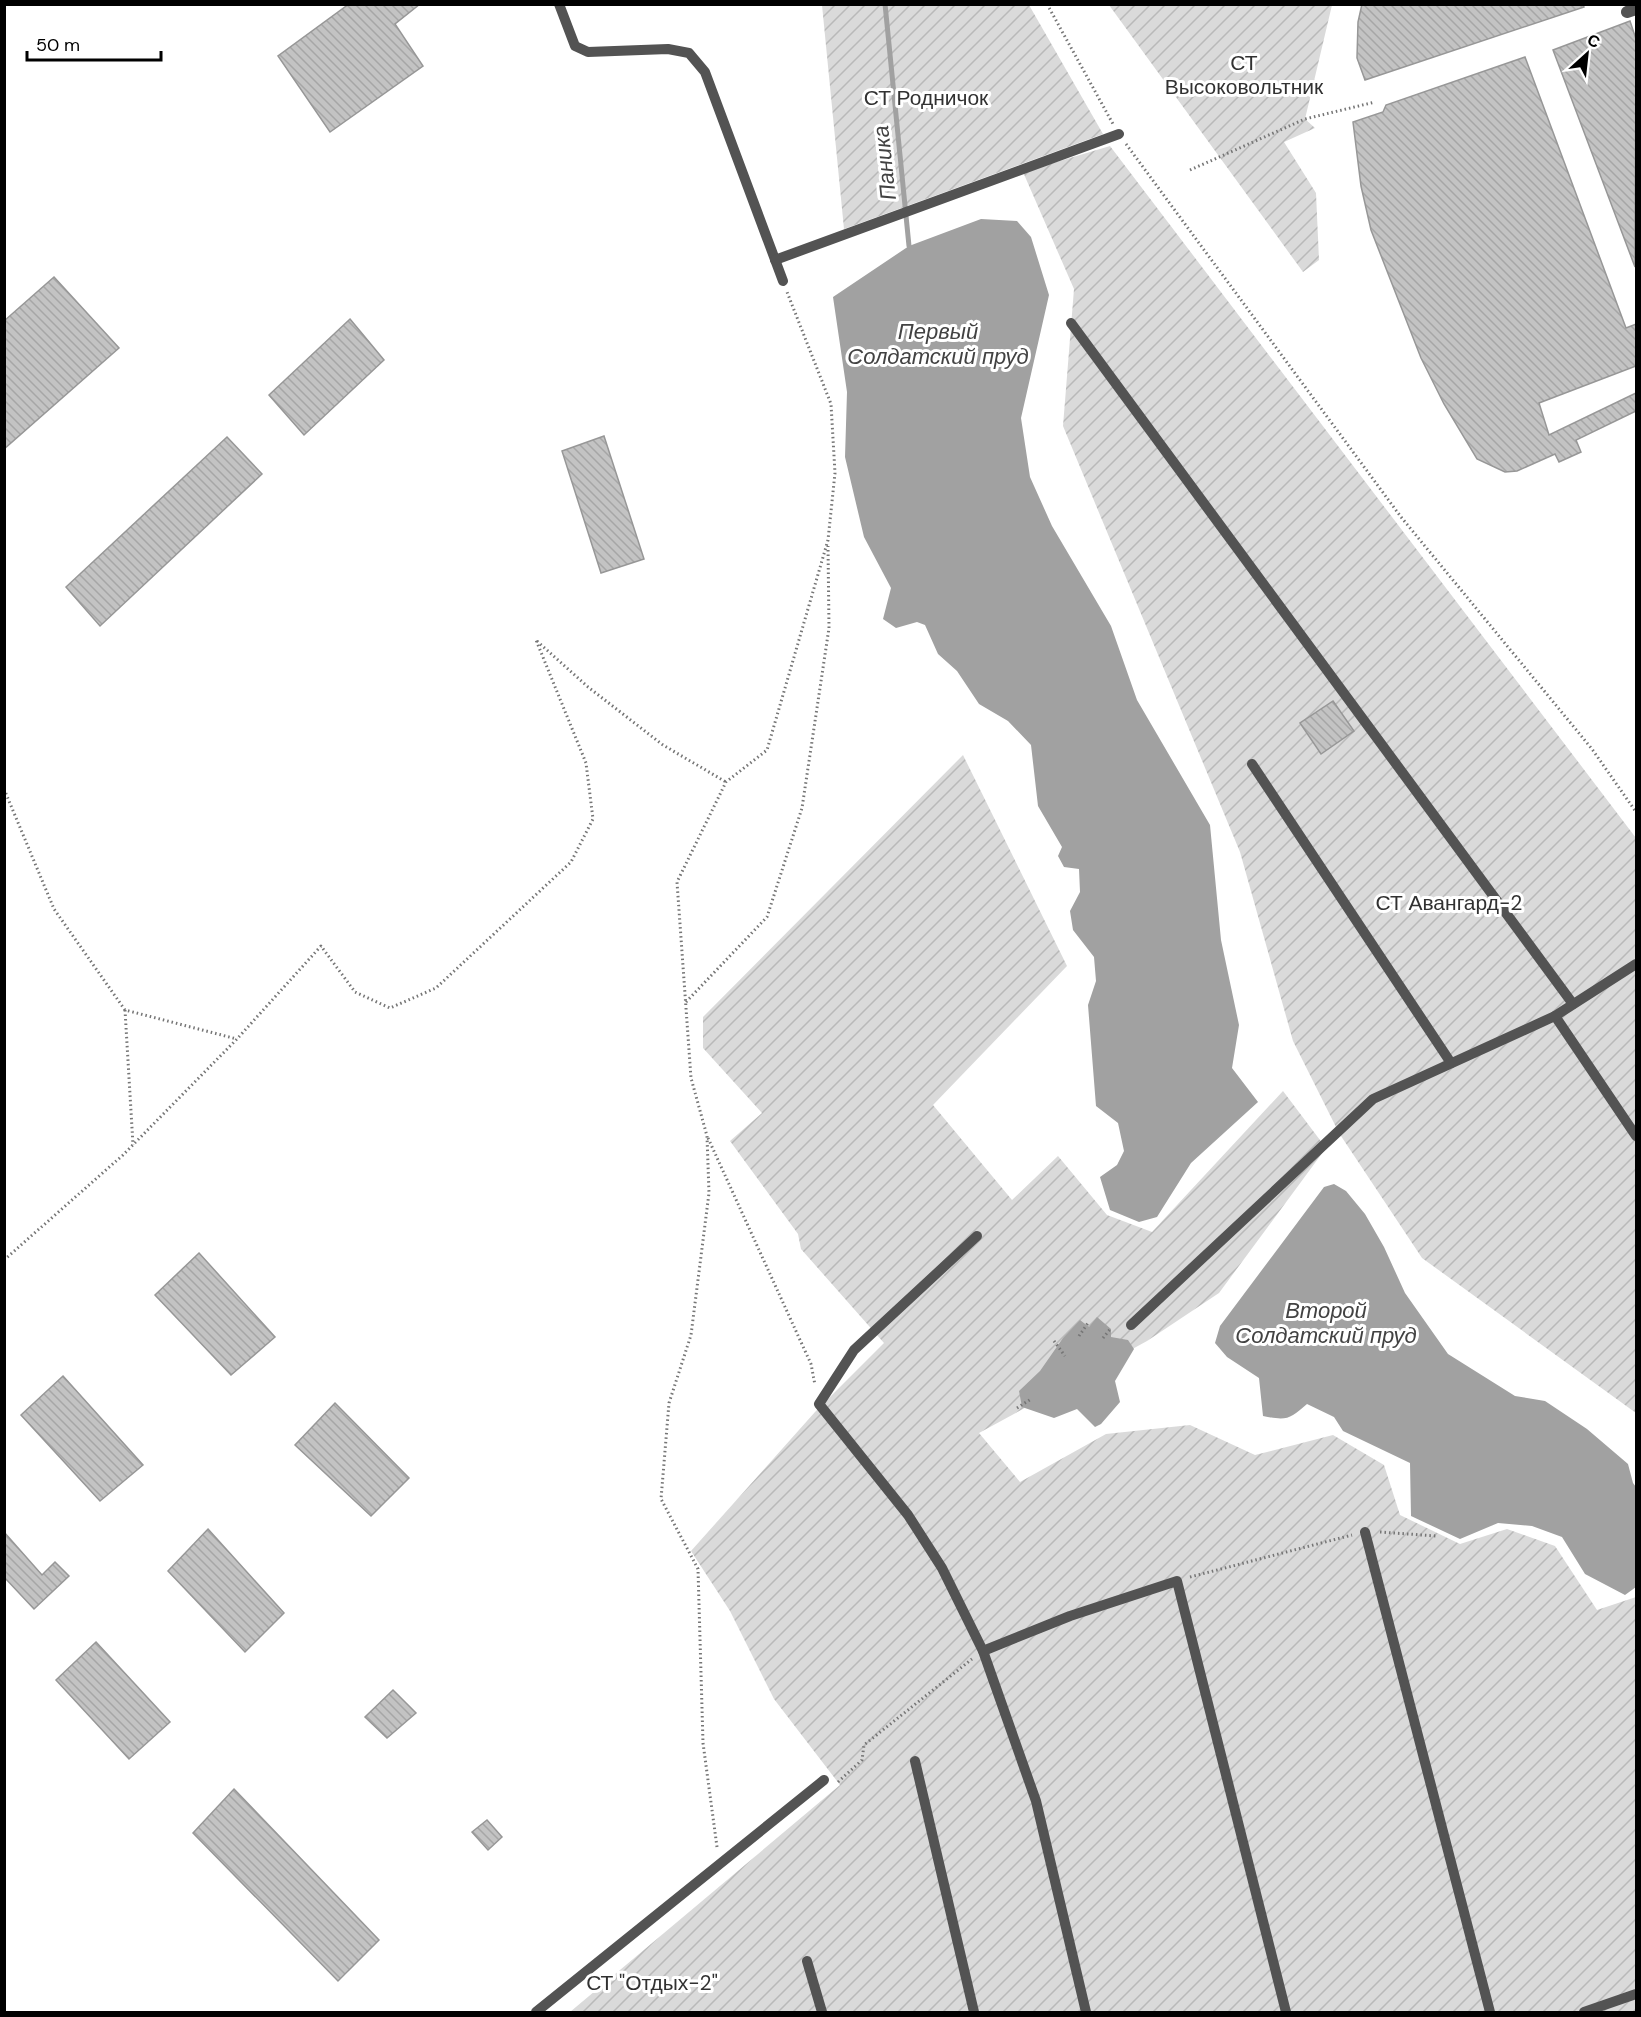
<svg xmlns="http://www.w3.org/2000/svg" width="1641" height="2017" font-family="'DM Sans',sans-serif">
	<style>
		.garden { fill: url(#garden-furrows) }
		.water { fill: #a1a1a1 }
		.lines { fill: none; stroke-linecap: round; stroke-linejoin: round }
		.stream { stroke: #a1a1a1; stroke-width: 5 }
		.building { fill: url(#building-back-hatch); stroke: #979797; stroke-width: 1.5 }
		.path { stroke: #757575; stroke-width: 3; stroke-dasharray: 1.5 3; stroke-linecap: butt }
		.service { stroke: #535353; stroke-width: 10 }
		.minor { stroke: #535353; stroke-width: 12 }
		.labels { text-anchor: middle; stroke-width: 6; stroke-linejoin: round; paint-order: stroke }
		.park-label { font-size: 21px; fill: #313131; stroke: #fff }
		.water-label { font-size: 22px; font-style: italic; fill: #424242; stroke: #fff }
	</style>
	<defs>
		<pattern id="garden-furrows" width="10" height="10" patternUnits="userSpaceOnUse" patternTransform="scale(1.5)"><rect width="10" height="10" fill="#dadada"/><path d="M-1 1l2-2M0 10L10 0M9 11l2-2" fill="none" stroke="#b9b9b9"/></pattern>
		<pattern id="building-back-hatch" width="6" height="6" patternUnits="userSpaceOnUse" patternTransform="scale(1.5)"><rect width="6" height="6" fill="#c3c3c3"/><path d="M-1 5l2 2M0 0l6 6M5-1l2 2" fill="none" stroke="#a6a6a6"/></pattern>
	</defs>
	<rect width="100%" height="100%" fill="#fff"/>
	<g class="garden">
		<polygon points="822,5 1029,5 1103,134 844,229"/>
		<polygon points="1109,5 1332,5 1305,119 1315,128 1284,142 1316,193 1319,260 1303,272"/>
		<polygon points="1110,146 1636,838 1636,1413 1422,1258 1339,1133 1293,1041 1240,852 1063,426 1074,289 1023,172"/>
		<polygon points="963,755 1067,966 933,1105 1012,1200 1058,1156 1107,1215 1152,1232 1283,1091 1326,1148 1219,1293 1147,1341 979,1433 1020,1482 1106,1434 1190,1425 1255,1455 1333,1435 1384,1465 1400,1515 1460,1544 1507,1529 1555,1546 1597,1610 1636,1597 1636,2012 570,2012 840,1785 774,1699 730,1611 691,1551 815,1412 884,1343 801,1249 798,1234 730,1141 762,1113 703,1048 703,1017"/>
	</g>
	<g class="water">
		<polygon points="981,219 1017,221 1031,237 1049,295 1021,418 1030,477 1052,526 1111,626 1137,700 1210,825 1221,940 1239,1025 1232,1068 1258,1102 1191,1163 1157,1217 1139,1222 1110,1210 1100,1177 1117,1165 1124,1151 1118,1123 1096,1106 1088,1005 1096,981 1094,957 1073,930 1070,911 1080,892 1079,869 1064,867 1058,856 1062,847 1038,806 1031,745 1008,721 979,704 957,671 938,654 925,625 917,622 896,628 883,619 891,588 864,537 845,457 847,392 833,297 909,246"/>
		<path d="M1334 1184 1346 1191 1365 1214 1384 1247 1405 1293 1448 1354 1515 1396 1545 1401 1587 1429 1628 1464 1633 1483 1636 1487V1587L1625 1595 1585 1574 1562 1537 1532 1526 1498 1523 1460 1539 1411 1516 1410 1463 1343 1431 1334 1417 1307 1404C1290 1419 1287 1421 1263 1416L1259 1378 1227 1357 1215 1343 1220 1326 1324 1187Z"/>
		<polygon points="1097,1317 1111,1329 1111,1337 1128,1340 1134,1349 1115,1381 1120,1402 1101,1424 1095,1427 1077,1409 1054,1418 1022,1407 1019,1391 1040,1371 1063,1338 1080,1320 1089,1327"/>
	</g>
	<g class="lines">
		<polyline class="stream" points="885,4 909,246"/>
	</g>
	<g class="building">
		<polygon points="349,4 420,4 395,24 423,66 330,132 278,56"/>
		<polygon points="1362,4 1583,4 1584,7 1365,80 1357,58 1358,22"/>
		<polygon points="1630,21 1636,39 1635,267 1553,50"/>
		<polygon points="1525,57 1626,328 1636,324 1636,366 1539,403 1549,435 1636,393 1636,411 1576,440 1581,452 1559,462 1555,454 1517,471 1505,472 1477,459 1444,404 1421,358 1371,230 1361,186 1353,122 1383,112 1386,105"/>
		<polygon points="54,277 119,348 4,449 4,321"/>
		<polygon points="350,319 384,360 304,435 269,395"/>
		<polygon points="604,436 644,559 601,573 562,451"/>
		<polygon points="227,437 262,474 100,626 66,587"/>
		<polygon points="1333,701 1354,731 1321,754 1300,723"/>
		<polygon points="199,1253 275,1337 231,1375 155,1295"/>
		<polygon points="63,1376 143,1465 100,1501 21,1415"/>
		<polygon points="335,1403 409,1478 371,1516 295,1445"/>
		<polygon points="208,1529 284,1613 245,1652 168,1571"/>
		<polygon points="4,1532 42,1575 55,1562 69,1576 34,1609 4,1577"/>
		<polygon points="96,1642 170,1722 129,1759 56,1680"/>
		<polygon points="393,1690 416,1713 387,1738 365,1717"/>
		<polygon points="234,1789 379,1940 338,1981 193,1833"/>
		<polygon points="487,1820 502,1837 488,1850 472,1832"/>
	</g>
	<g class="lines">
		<g class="path">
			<polyline points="1047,4 1113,124"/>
			<polyline points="1126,144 1401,517 1592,749 1636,812"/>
			<polyline points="1190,170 1305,119 1375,102"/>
			<polyline points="537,641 588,687 663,745 726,782"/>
			<polyline points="4,789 54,909 125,1010 237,1039"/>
			<polyline points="686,1002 767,917 802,808 829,628 828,546"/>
			<polyline points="125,1010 133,1145"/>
			<polyline points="708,1138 811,1364 815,1385"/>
			<polyline points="4,1260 123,1155 237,1039 321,946 355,992 390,1008 436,988 571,862 593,819 586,763 536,640"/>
			<polyline points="1079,1336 1088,1323"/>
			<polyline points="1103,1338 1111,1328"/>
			<polyline points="1054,1341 1065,1356"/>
			<polyline points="1017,1408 1031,1399"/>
			<polyline points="1380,1532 1436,1536"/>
			<polyline points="1190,1577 1352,1535"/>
			<polyline points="838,1782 862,1760 864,1745 972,1659"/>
			<polyline points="717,1847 703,1743 698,1569 661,1499 669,1403 691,1335 709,1193 707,1136 691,1078 677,882 726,782 767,750 828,540 835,473 831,404 787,292"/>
		</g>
		<g class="service">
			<polyline points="559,4 575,46 588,52 668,49 689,53 705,72 783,281"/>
			<polyline points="775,260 1119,134"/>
			<polyline points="1071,323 1573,1004"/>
			<polyline points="1252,764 1451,1063"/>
			<polyline points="1555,1016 1636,1136"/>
			<polyline points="977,1236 854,1350 819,1404 908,1515 942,1568 983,1651 1036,1801 1086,2012"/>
			<polyline points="1131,1325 1373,1099 1555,1016 1636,964"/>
			<polyline points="1365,1532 1490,2012"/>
			<polyline points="983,1651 1070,1616 1177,1581 1286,2012"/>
			<polyline points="915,1761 974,2012"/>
			<polyline points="807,1961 822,2012"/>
			<polyline points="536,2012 824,1780"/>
			<polyline points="1584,2012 1636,1994"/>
		</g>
		<polyline class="minor" points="1627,12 1636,9"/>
	</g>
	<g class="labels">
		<g class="park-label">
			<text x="1244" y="70">СТ<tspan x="1244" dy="24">Высоковольтник</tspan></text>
			<text x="926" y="105">СТ Родничок</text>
			<text x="1449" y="910">СТ Авангард-2</text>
			<text x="652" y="1990">СТ "Отдых-2"</text>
		</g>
		<g class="water-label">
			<text transform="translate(884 163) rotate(-96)" y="8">Паника</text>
			<text x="938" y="339">Первый<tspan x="938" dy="25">Солдатский пруд</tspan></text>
			<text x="1326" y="1318">Второй<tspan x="1326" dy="25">Солдатский пруд</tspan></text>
		</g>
	</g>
	<rect width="1641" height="2017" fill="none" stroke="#000000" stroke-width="12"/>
	<g transform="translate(1587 54) rotate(27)" stroke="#ffffff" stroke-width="4.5" paint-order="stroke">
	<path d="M0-4.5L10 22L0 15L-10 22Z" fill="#000000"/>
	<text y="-9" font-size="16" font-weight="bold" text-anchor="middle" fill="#000000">С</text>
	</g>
	<path d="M27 51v9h134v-9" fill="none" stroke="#000000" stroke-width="3"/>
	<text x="36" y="51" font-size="18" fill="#000000" stroke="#ffffff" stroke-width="4.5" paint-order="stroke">50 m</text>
</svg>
